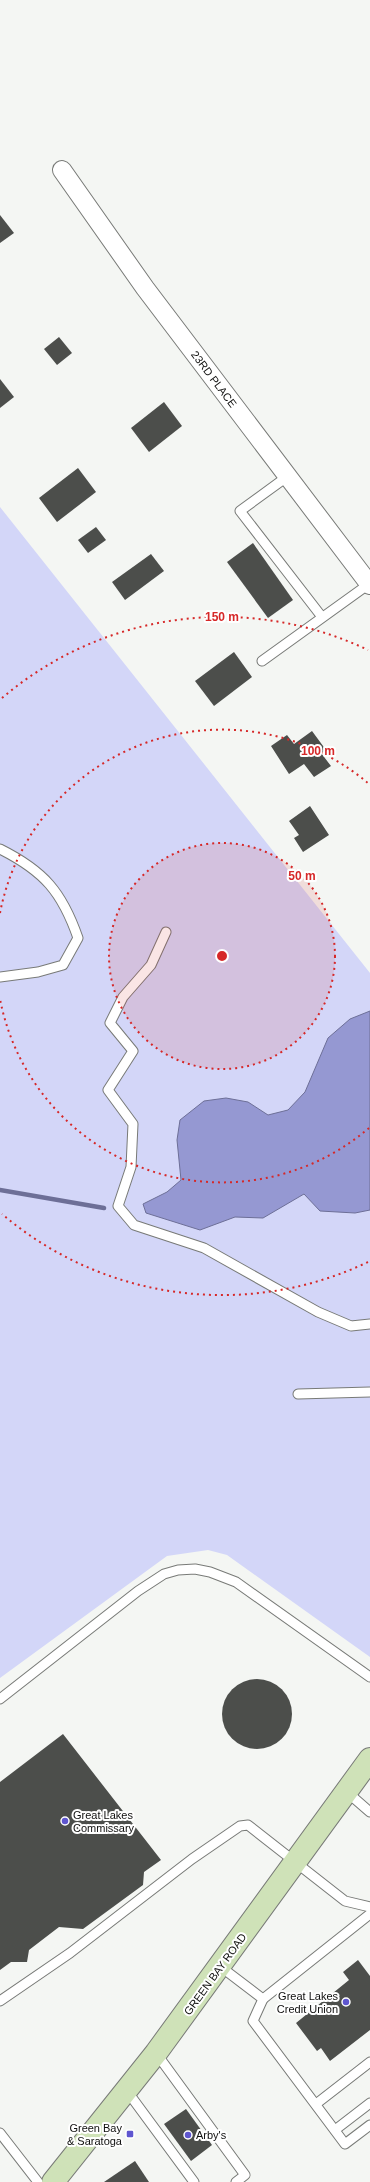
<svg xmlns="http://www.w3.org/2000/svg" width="370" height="2182" font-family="Arial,sans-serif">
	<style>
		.green { fill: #d3d6f8 }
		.water { fill: #9598d2; stroke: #6d6f97 }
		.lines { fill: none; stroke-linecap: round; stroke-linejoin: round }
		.stream { stroke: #6d6f97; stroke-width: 4.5 }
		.building { fill: #4c4e4b }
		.service-casing { stroke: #787a77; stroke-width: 11 }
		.minor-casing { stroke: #787a77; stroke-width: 20 }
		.secondary-casing { stroke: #787a77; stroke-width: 24 }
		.service { stroke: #fff; stroke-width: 9 }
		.minor { stroke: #fff; stroke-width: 18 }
		.secondary { stroke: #cfe2b8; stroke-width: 22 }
		.ring { fill: none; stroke: #d62828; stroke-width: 2; stroke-dasharray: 2 4 }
		.poi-dot { fill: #5f56cf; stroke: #fff; stroke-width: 1.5 }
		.labels { text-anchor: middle; stroke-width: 4; stroke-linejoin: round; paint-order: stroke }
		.street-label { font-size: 11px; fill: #0f0f0e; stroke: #fff }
		.poi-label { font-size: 11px; fill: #0f0f0e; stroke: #fff; text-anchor: start }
		.centre { fill: #d62828; stroke: #fff; stroke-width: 2 }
		.ring-label { font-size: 12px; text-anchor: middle; font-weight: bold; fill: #d62828; stroke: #fff; stroke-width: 4; stroke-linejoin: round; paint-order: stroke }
	</style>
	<rect width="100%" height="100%" fill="#f4f6f3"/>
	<polygon class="green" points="0,507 370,973 370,1657 227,1555 208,1550 167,1556 0,1678"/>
	<polygon class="water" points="370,1011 370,1210 355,1213 320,1211 304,1194 263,1218 235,1217 200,1230 146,1213 143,1204 167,1192 181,1180 177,1140 180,1120 204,1101 226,1098 248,1102 268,1115 288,1110 305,1092 328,1038 350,1019"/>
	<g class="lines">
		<polyline class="stream" points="0,1190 104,1208"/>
	</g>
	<g class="building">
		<polygon points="0,215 14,233 0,243"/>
		<polygon points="59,337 72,353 57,365 44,349"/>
		<polygon points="0,379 14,397 0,408"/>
		<polygon points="164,402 182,426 149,452 131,428"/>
		<polygon points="78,468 96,492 57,522 39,498"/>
		<polygon points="96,527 106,540 88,553 78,540"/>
		<polygon points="253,543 293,600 268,618 227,562"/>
		<polygon points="151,554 164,571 125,600 112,582"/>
		<polygon points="234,652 252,677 214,706 195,681"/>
		<polygon points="312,731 326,750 321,753 331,766 314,777 304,764 289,774 271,746 287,735 294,744"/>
		<polygon points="310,806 329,835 303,852 294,838 299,835 289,821"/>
		<circle cx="257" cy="1714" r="35"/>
		<polygon points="63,1734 161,1860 144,1872 143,1885 83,1929 59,1927 29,1950 27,1962 11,1962 0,1970 0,1782"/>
		<polygon points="358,1960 370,1976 370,2030 330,2061 321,2048 317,2051 296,2023 349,1980 343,1972"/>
		<polygon points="186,2109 212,2145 191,2161 164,2124"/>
		<polygon points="135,2161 149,2182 104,2182"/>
	</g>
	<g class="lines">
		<g class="service-casing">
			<g id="service">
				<polyline points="288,476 240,511 322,617"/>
				<polyline points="262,661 369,584"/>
				<path d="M0 849C44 871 62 892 78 938L63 965 38 972 0 977"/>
				<polyline points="166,932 151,965 123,997 110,1023 133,1051 108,1090 133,1124 131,1167 118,1206 134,1225 204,1248 318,1312 351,1326 370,1324"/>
				<polyline points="298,1394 370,1392"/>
				<polyline points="0,1699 138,1591 164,1574 178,1570 195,1569 210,1572 236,1582 370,1677"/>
				<polyline points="347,1792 370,1812"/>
				<polyline points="221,1967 263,1999 253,2021 345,2144 370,2125"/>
				<polyline points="263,1999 370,1914"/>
				<polyline points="0,2001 70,1953 192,1859 240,1826 248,1825 345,1901 370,1907"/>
				<polyline points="156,2053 245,2175 236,2182"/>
				<polyline points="127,2091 194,2182"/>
				<polyline points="316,2104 370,2062"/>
				<polyline points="335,2130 370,2103"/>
				<polyline points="0,2133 38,2182"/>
			</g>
		</g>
		<g class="minor-casing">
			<polyline id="minor" points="62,170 145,288 370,585"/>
		</g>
		<g class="secondary-casing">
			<polyline id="secondary" points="53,2182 156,2053 370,1759"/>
		</g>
		<use href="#service" class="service"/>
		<use href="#minor" class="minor"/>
		<use href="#secondary" class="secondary"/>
	</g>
	<circle cx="222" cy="956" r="113" fill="#d62828" fill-opacity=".12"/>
	<g class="ring">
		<circle cx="222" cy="956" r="113"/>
		<path d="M369 1128A226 226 0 0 1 0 999M0 913A226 226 0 0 1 369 784"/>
		<path d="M368 1262A339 339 0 0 1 2 1214M2 698A339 339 0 0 1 368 650"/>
	</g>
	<g class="poi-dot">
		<circle cx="65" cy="1821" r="4"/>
		<circle cx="346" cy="2002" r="4"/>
		<rect x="126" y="2130" width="8" height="8" rx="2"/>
		<circle cx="188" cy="2135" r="4"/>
	</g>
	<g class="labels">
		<g class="street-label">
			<text transform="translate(214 379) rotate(53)" y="4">23RD PLACE</text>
			<text transform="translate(215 1974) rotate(-54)" y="4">GREEN BAY ROAD</text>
		</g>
		<g class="poi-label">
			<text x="73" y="1819">Great Lakes<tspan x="73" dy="13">Commissary</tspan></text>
			<text x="338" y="2000" text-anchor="end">Great Lakes<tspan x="338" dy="13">Credit Union</tspan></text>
			<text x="122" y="2132" text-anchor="end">Green Bay<tspan x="122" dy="13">&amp; Saratoga</tspan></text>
			<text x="196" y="2139">Arby's</text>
		</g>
	</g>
	<circle cx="222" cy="956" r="6" class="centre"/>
	<g class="ring-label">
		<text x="222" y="621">150 m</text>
		<text x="318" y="755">100 m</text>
		<text x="302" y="880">50 m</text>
	</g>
</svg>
